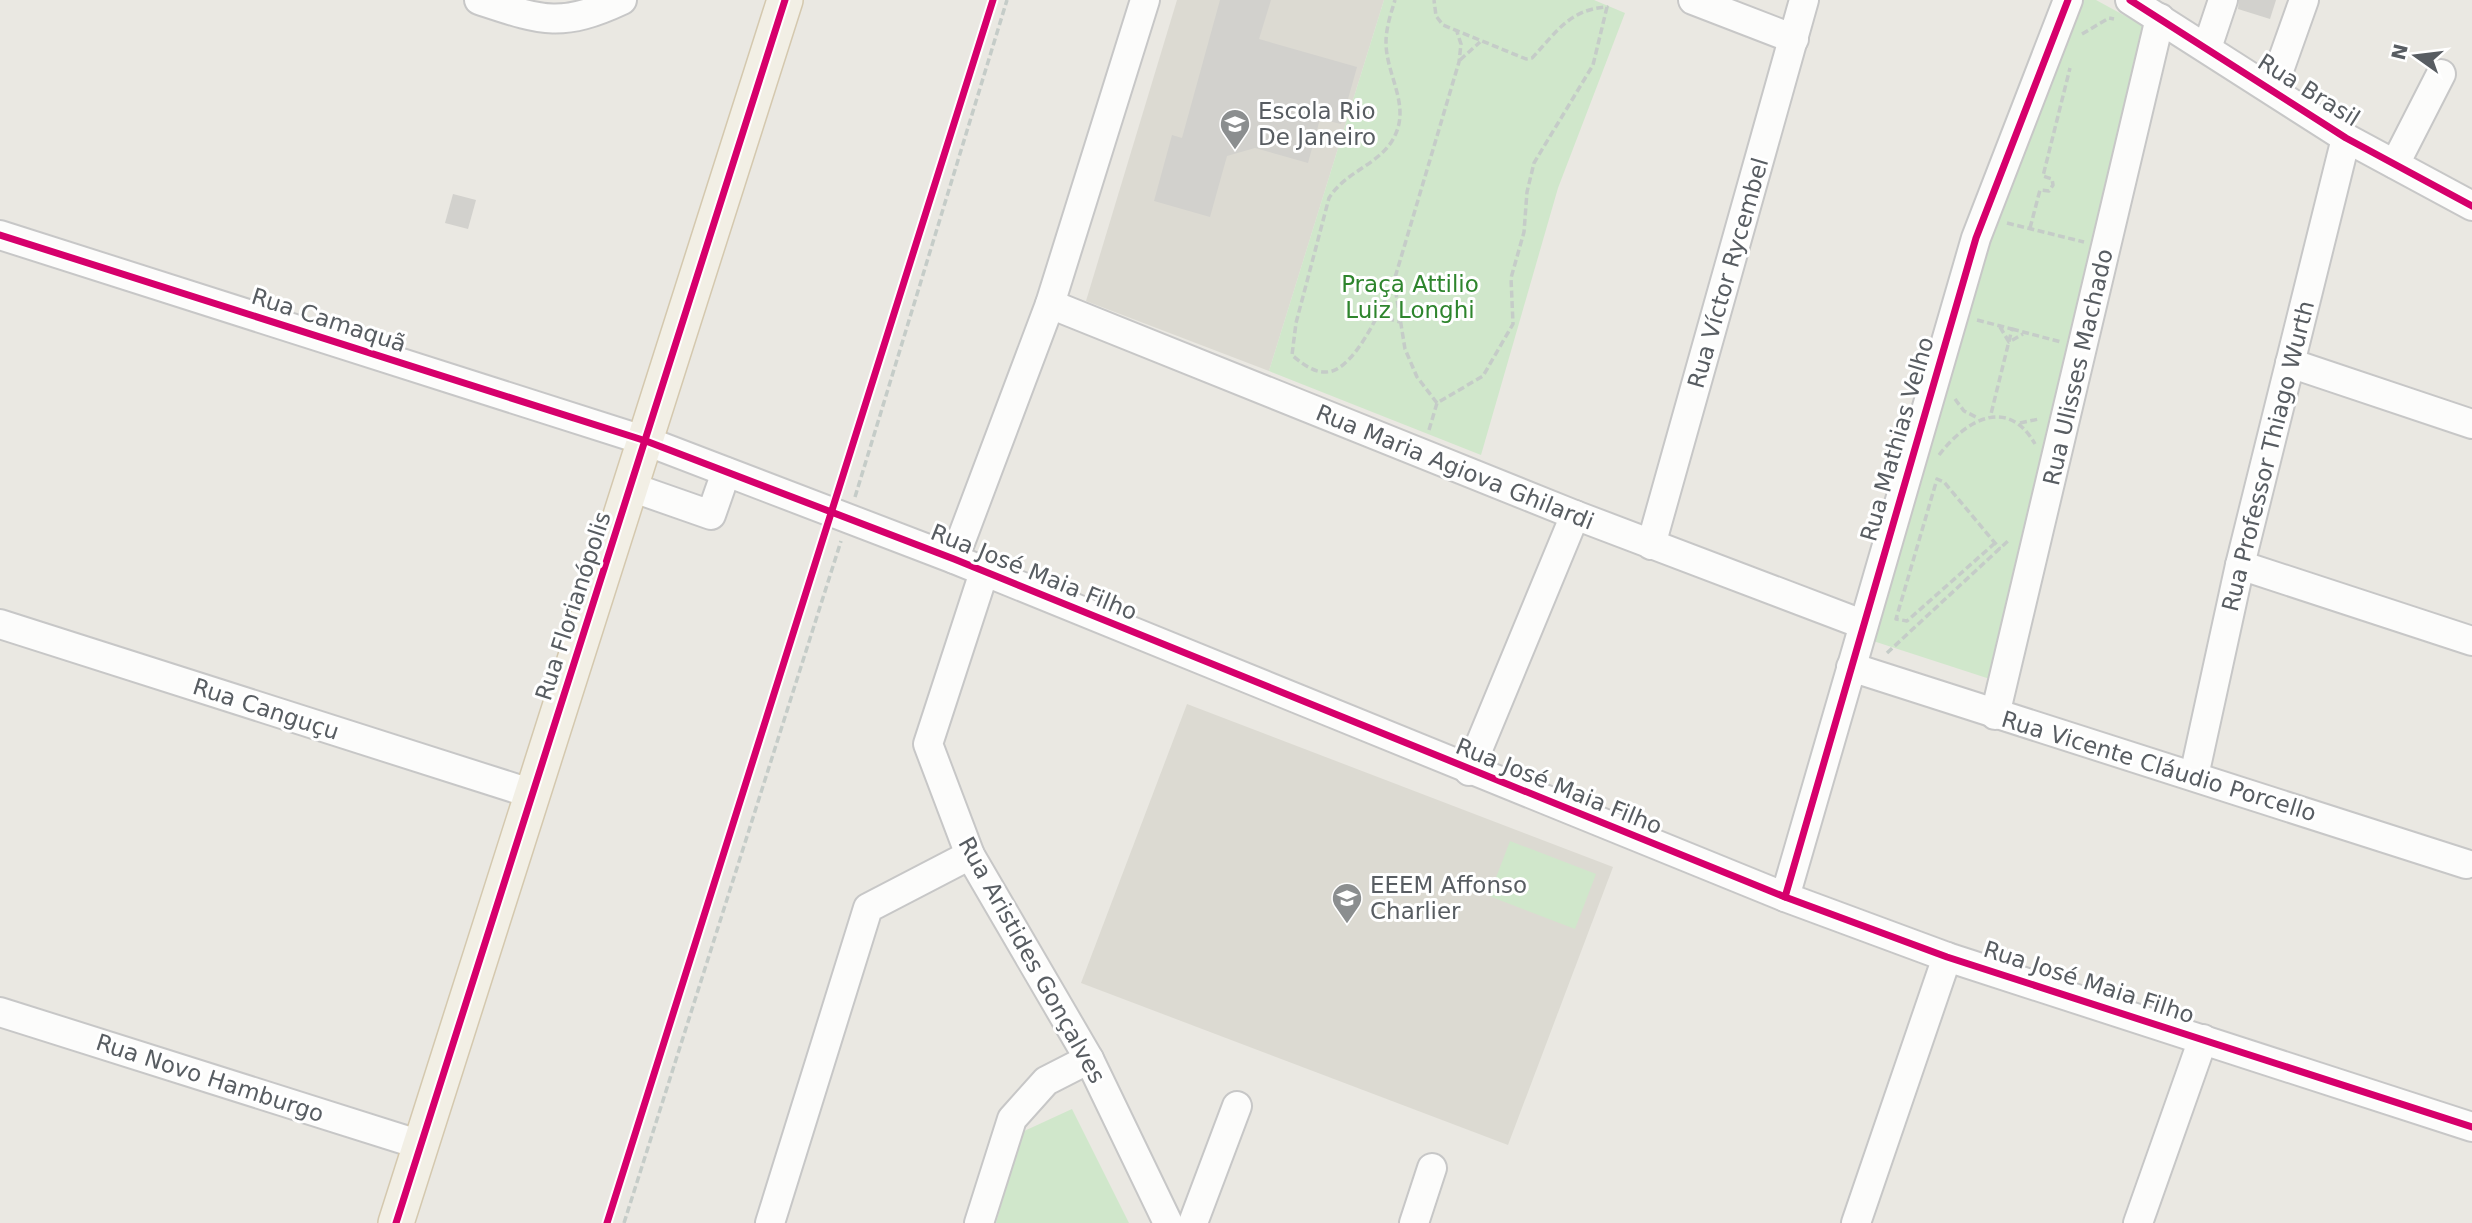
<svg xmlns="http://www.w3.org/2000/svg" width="2472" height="1223" font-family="'DejaVu Sans',sans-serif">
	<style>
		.education { fill: #dcdad2 }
		.green { fill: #d0e7cb }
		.building { fill: #d2d1cd }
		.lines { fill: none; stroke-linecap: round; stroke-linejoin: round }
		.minor-casing { stroke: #c7c7c7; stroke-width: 32 }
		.major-casing { stroke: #d4c8ae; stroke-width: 38 }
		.path { stroke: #c5ccc8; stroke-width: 3.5; stroke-dasharray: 7 3.5; stroke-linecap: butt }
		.minor { stroke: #fcfcfb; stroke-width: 28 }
		.major { stroke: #f2efe5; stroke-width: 35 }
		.cycleway-casing { stroke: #fff; stroke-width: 11 }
		.cycleway { stroke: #d6006c; stroke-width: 7 }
		.labels { text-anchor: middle; stroke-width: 6; stroke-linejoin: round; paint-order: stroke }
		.street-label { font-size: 23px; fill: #585d62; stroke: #fff }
		.poi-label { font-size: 23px; fill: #585d62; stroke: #fff; text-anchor: start }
		.park-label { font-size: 23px; fill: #2e852d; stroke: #fff }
	</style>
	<rect width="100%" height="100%" fill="#eae8e2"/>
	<g class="education">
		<polygon points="1177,0 1384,0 1269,371 1086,301"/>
		<polygon points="1187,704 1613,867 1508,1145 1081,983"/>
	</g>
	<g class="green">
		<polygon points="1384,0 1594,0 1625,13 1558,188 1481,455 1269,371"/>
		<polygon points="2068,0 2096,0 2151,30 1993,680 1867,639 1980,241"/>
		<polygon points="1510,841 1596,874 1575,929 1489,896"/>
		<polygon points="1072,1109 1129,1223 996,1223 1022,1132"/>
	</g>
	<g class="building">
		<polygon points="1220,0 1271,0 1259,39 1357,67 1341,124 1320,119 1308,163 1255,148 1227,156 1210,217 1154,201 1172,135 1182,138"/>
		<polygon points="2239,0 2276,0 2270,19 2238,9"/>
		<polygon points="453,194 476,200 468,229 445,223"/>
	</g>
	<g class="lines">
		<g class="minor-casing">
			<g id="minor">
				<path d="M479 0C540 20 560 29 622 0"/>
				<polyline points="1693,0 1794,39"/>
				<polyline points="2130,0 2346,138 2472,206"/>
				<polyline points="2207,48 2223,0"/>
				<polyline points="2272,90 2304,0"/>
				<polyline points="2395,164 2441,74"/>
				<polyline points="0,235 646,441 954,559 1785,897 1947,957 2472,1127"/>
				<polyline points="1050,304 1575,515 1862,624"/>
				<polyline points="2290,363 2472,424"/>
				<polyline points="631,487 711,515 726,472"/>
				<polyline points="1651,545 1804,0"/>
				<polyline points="954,559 1050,304 1145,0"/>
				<polyline points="2240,565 2472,641"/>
				<polyline points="984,572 928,744 970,855 1089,1059 1168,1223"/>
				<polyline points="0,624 533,794"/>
				<polyline points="1851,667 2466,864"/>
				<polyline points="1995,715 2160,18"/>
				<polyline points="1469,771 1575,515"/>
				<polyline points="2194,776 2240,565 2346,138"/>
				<polyline points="1785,897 1976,238 2068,0"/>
				<polyline points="0,1012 421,1145"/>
				<polyline points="770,1223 868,908 970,855"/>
				<polyline points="979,1223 1012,1119 1046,1081 1089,1059"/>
				<polyline points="1193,1223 1237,1106"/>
				<polyline points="1414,1223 1432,1168"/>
				<polyline points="1856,1223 1947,957"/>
				<polyline points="2138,1223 2203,1039"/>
			</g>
		</g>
		<g class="major-casing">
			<polyline id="major" points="396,1223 785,0"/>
		</g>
		<g class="path">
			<polyline points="2082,34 2109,18 2114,19"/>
			<polyline points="1460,60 1480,42"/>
			<polyline points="2007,223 2084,242"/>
			<polyline points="2030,228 2040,190 2049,191 2053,185 2052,179 2043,176 2070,68"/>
			<path d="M1394 281C1383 304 1355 372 1326 372 1314 373 1301 363 1292 355L1296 323 1329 198C1345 172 1376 166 1392 141 1413 107 1386 77 1386 42 1386 28 1391 13 1395 0"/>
			<polyline points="1377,316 1400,322"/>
			<polyline points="1977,320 2012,329 1990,418"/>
			<polyline points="2000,327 2009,342 2023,334"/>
			<polyline points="2012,329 2061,342"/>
			<polyline points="1955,399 1964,411 1978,418"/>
			<polyline points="1437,403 1417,377 1405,349 1394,281 1459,62 1461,44 1457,32"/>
			<polyline points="2020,423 2039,419"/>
			<path d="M1429 430 1437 403 1483 376 1513 324 1511 278 1524 232 1527 192 1534 163 1593 65 1607 7C1569 9 1555 34 1532 58L1526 59 1443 25 1436 16 1434 0"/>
			<path d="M1939 455C1965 421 2007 395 2035 444"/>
			<polyline points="855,497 1007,0"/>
			<polyline points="1995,543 1907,621 1896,619 1937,479 1944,482 2000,549"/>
			<polyline points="1887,653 2010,539"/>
			<polyline points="624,1223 841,541"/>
		</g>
		<use href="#minor" class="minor"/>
		<use href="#major" class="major"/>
		<g class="cycleway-casing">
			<g id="cycleway">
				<polyline points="2130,0 2346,138 2472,206"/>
				<polyline points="0,235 646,441 954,559 1785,897 1947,957 2472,1127"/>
				<polyline points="1785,897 1976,238 2068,0"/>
				<polyline points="396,1223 785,0"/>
				<polyline points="607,1223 993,0"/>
			</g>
		</g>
		<use href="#cycleway" class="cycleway"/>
	</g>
	<defs>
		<g id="school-pin" transform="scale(1.575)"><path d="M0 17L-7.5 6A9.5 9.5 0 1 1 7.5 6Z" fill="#8b8e8f" stroke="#fff"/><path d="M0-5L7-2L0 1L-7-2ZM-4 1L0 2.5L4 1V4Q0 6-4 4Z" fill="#fff"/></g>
	</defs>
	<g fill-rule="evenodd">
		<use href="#school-pin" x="1235" y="124"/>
		<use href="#school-pin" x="1347" y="898"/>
	</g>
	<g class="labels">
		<g class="street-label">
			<text transform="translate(2309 90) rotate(32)" y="8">Rua Brasil</text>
			<text transform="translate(1728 273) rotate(-74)" y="8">Rua Víctor Rycembel</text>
			<text transform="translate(329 320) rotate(18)" y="8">Rua Camaquã</text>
			<text transform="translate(2078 367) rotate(-77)" y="8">Rua Ulisses Machado</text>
			<text transform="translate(1897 439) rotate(-74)" y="8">Rua Mathias Velho</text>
			<text transform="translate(2268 456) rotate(-76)" y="8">Rua Professor Thiago Wurth</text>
			<text transform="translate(1455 467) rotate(22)" y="8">Rua Maria Agiova Ghilardi</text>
			<text transform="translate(1034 572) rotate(22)" y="8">Rua José Maia Filho</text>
			<text transform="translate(573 606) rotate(-72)" y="8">Rua Florianópolis</text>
			<text transform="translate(266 709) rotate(18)" y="8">Rua Canguçu</text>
			<text transform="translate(2159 766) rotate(17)" y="8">Rua Vicente Cláudio Porcello</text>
			<text transform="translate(1559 786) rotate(22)" y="8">Rua José Maia Filho</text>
			<text transform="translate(1032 960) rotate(61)" y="8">Rua Aristides Gonçalves</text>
			<text transform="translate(2089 982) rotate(18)" y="8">Rua José Maia Filho</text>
			<text transform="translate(210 1078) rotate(18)" y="8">Rua Novo Hamburgo</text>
		</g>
		<g class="poi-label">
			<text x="1258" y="119">Escola Rio<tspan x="1258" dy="26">De Janeiro</tspan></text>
			<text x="1370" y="893">EEEM Affonso<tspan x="1370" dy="26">Charlier</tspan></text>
		</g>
		<g class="park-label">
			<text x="1410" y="292">Praça Attilio<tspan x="1410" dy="26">Luiz Longhi</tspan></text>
		</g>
	</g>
	<g transform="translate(2416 56) rotate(284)" stroke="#ffffff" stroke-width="5" paint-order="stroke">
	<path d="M0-5L12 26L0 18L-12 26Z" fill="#585d62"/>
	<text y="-10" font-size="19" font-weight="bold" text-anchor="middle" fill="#585d62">N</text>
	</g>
</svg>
